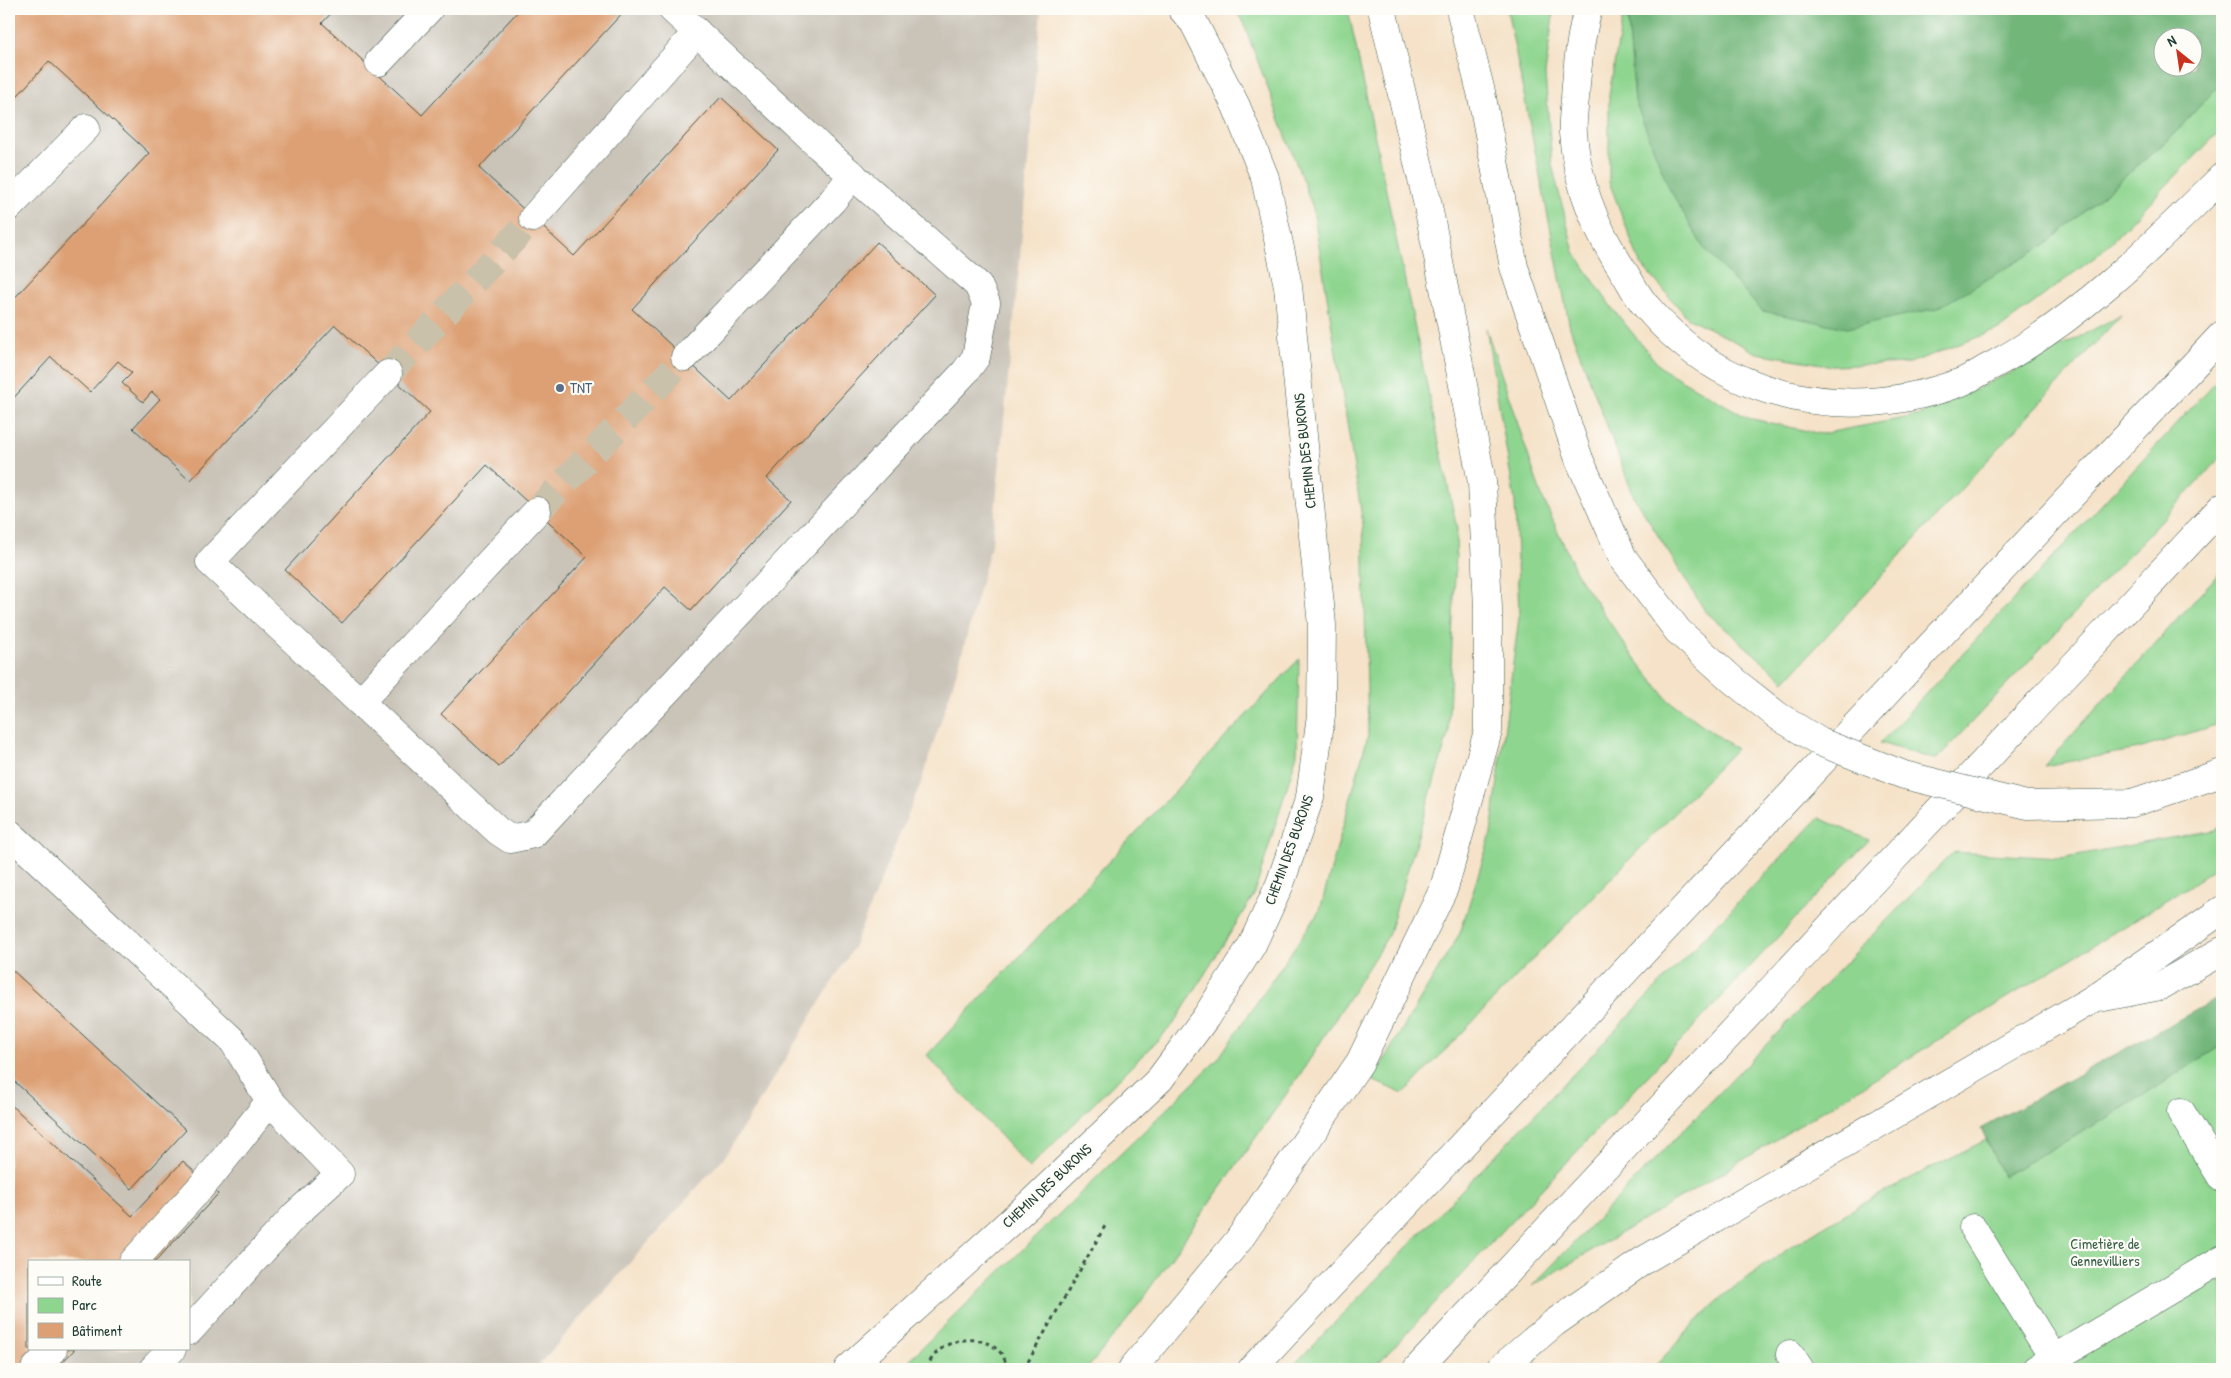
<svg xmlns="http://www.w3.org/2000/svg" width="2231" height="1378" font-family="'Patrick Hand',sans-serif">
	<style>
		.industrial { fill: #c9c3b8; fill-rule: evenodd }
		.green { fill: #8ed58f; stroke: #568962 }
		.forest { fill: #72b67a; stroke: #487a57; fill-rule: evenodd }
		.building { fill: #dda074 }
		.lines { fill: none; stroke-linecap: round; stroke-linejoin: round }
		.minor-tunnel { stroke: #cac1aa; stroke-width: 28; stroke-dasharray: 28 14; stroke-linecap: butt }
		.minor-casing { stroke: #3f564a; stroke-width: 29 }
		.highway-casing { stroke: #3f564a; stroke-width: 29 }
		.path { stroke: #3f564a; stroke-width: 3; stroke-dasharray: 4 4; stroke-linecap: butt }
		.minor { stroke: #fff; stroke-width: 28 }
		.highway { stroke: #fff; stroke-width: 28 }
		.highway-bridge-casing { stroke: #3f564a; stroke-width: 29; stroke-linecap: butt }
		.highway-bridge { stroke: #fff; stroke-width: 28 }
		.service-dot { fill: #5c6f8a; stroke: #fdfcf7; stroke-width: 2 }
		.labels { text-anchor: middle; stroke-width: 4.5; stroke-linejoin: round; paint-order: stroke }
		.service-label { font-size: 15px; fill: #4e5e75; stroke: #fdfcf7; text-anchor: start }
		.street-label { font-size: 15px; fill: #1f3d34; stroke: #fdfcf7 }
		.park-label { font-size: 15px; fill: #3b634b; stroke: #fdfcf7 }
	</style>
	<rect width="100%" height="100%" fill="#fdfcf7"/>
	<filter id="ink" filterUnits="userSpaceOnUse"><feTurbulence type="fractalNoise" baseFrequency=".02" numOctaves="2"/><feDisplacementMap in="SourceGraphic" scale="10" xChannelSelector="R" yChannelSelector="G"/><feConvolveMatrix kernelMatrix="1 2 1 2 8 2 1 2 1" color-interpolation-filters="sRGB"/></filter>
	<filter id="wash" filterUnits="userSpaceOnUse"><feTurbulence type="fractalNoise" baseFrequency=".0096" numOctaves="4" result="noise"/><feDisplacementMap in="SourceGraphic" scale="20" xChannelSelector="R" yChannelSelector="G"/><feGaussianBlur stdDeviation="1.12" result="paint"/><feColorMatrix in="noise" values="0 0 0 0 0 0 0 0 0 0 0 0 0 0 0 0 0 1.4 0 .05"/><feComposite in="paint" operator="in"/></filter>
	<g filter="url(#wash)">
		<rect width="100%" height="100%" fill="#f5e2c8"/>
		<path class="industrial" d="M9 9H1041L1020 257 992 541 958 668 920 785 852 950 726 1155 535 1369H9ZM29 1262H189V1349H29Z"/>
		<g class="green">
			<polygon points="1234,9 1348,9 1457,529 1448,735 1388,936 1299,1076 1128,1319 1087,1369 900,1369 1218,1059 1320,910 1368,735 1363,524 1313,208 1243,22"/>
			<polygon points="1507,9 1554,9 1545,74 1552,165 1574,252 1612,308 1661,368 1748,418 1821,434 1920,415 2016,370 2121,315 1785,681 1705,611 1634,497 1570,328"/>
			<polygon points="1624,9 1627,9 1635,101 2044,246 2172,136 2222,82 2222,129 2099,254 1999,329 1910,363 1833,366 1757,353 1687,317 1640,263 1609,182 1609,94"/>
			<polygon points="1486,328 1541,494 1578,576 1627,648 1668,700 1736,749 1403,1094 1372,1080 1460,933 1491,834 1519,617 1515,502"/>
			<polygon points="2222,375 2222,456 1936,760 1880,743"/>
			<polygon points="2222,570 2222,723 2139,749 2044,766"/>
			<polygon points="1299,659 1297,754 1254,895 1173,1025 1029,1168 927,1055"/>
			<polygon points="1819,818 1869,840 1373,1369 1290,1369"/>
			<polygon points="2222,825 2222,863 2183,890 1725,1171 1532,1286 1953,852 2061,858 2214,830"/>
			<path d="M2222 1045V1369H1652C1678 1343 1703 1312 1732 1289 1810 1228 1898 1184 1986 1140L2003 1176 2109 1117Z"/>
		</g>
		<g class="forest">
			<path d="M1627 9H2222V82L2172 136 2044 246 1938 308 1847 328 1762 311 1703 247 1669 188 1635 101ZM2164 38H2194V68H2164Z"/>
			<polygon points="2222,996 2222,1045 2109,1117 2003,1176 1981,1128"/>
		</g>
		<g id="blocks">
			<g class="building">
				<polygon points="9,9 335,9 322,23 422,115 520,9 626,9 479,168 574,256 721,97 778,150 632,309 731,401 877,242 935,295 767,478 791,500 691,610 665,587 499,767 441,714 587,557 487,465 342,623 285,570 430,412 335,325 190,481 133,428 160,399 152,392 143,402 122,383 132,373 118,361 90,392 51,357 9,403 9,304 149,153 49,61 9,105"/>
				<polygon points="9,967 186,1130 132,1189 14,1081 9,1086"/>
				<polygon points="9,1103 132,1216 183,1161 218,1194 155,1262 29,1262 29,1349 75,1349 56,1369 9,1369"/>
			</g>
		</g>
	</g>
	<g filter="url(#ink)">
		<use href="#blocks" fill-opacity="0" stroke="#3f564a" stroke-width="1"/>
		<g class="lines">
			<g class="minor-tunnel">
				<polyline points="388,374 533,218"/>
				<polyline points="537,511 685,357"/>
			</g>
			<g class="minor-casing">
				<g id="minor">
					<polyline points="379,62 429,9"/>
					<polyline points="9,207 86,128"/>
					<polyline points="533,218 697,32"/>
					<polyline points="685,357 832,201 853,175"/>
					<polyline points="388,374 210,562 498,831 510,839 533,834 965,372 976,357 986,303 978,285 820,147 672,9"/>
					<polyline points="360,702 537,511"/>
					<polyline points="9,833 233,1041 270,1101 340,1174 296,1214 189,1331"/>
					<polyline points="2181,1112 2222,1178"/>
					<polyline points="1973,1228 2060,1369"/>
					<polyline points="133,1262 209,1178 270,1101"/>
					<polyline points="1790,1354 1800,1369"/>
					<polyline points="35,1369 53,1349"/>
					<polyline points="153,1369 172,1349"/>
					<polyline points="848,1369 1033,1201 1160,1079 1206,1017 1252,945 1280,884 1310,797 1321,715 1322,625 1288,286 1265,178 1236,106 1194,23 1182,9"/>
					<polyline points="2036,1369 2222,1259"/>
				</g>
			</g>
			<g class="highway-casing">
				<g id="highway">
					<polyline points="1460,9 1481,92 1514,267 1579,459"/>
					<path d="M1588 9C1580 37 1577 68 1575 98 1574 109 1572 122 1573 133 1577 184 1596 230 1624 272 1631 283 1637 296 1646 306 1725 401 1845 424 1959 383 1972 378 1983 370 1995 364 2081 318 2153 245 2222 177"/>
					<polyline points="2104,997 2160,986 2222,951"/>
					<polyline points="1132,1369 1238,1241 1360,1062 1444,888 1488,731 1488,608 1482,482 1427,201 1382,9"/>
					<polyline points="1252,1369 2222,335"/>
					<polyline points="1417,1369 2222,507"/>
					<polyline points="1500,1369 1554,1323 1644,1260 2093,999 2222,910"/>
				</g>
			</g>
			<g class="path">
				<path d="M927 1369C935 1340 978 1329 1000 1352 1004 1356 1006 1364 1009 1369"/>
				<polyline points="1024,1369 1105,1226"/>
			</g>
			<use href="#minor" class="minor"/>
			<use href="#highway" class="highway"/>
			<g class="highway-bridge-casing">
				<polyline id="highway-bridge" points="1579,459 1623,558 1678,631 1735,682 1778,716 1820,742 1904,775 2027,805 2132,803 2222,773"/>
			</g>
			<use href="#highway-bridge" class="highway-bridge"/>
		</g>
	</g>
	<circle class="service-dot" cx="560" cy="388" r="5"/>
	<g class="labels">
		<g class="service-label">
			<text x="570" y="393">TNT</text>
		</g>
		<g class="street-label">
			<text transform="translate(1305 451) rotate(-96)" y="5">CHEMIN DES BURONS</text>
			<text transform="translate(1289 850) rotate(-70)" y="5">CHEMIN DES BURONS</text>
			<text transform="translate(1047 1186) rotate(-43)" y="5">CHEMIN DES BURONS</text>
		</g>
		<g class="park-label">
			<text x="2105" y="1249">Cimetière de<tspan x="2105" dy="17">Gennevilliers</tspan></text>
		</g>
	</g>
	<rect width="2231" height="1378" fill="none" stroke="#fdfcf7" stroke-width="30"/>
	<rect x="28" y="1260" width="162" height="90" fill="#fdfcf7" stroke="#a4b0a9"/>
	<rect x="38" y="1277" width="25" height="8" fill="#ffffff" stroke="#a4b0a9"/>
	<text x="72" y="1286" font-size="15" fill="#1f3d34">Route</text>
	<rect x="38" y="1298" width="25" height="15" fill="#8ed58f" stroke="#a4b0a9"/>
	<text x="72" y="1310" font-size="15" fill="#1f3d34">Parc</text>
	<rect x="38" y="1323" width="25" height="15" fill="#dda074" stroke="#a4b0a9"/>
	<text x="72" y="1336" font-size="15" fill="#1f3d34">Bâtiment</text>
	<g transform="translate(2178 52) rotate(330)"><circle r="24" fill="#fdfcf7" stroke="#a4b0a9"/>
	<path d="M0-4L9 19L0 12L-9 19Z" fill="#c8321e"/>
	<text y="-8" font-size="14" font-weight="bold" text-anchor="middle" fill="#1f3d34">N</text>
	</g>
</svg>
